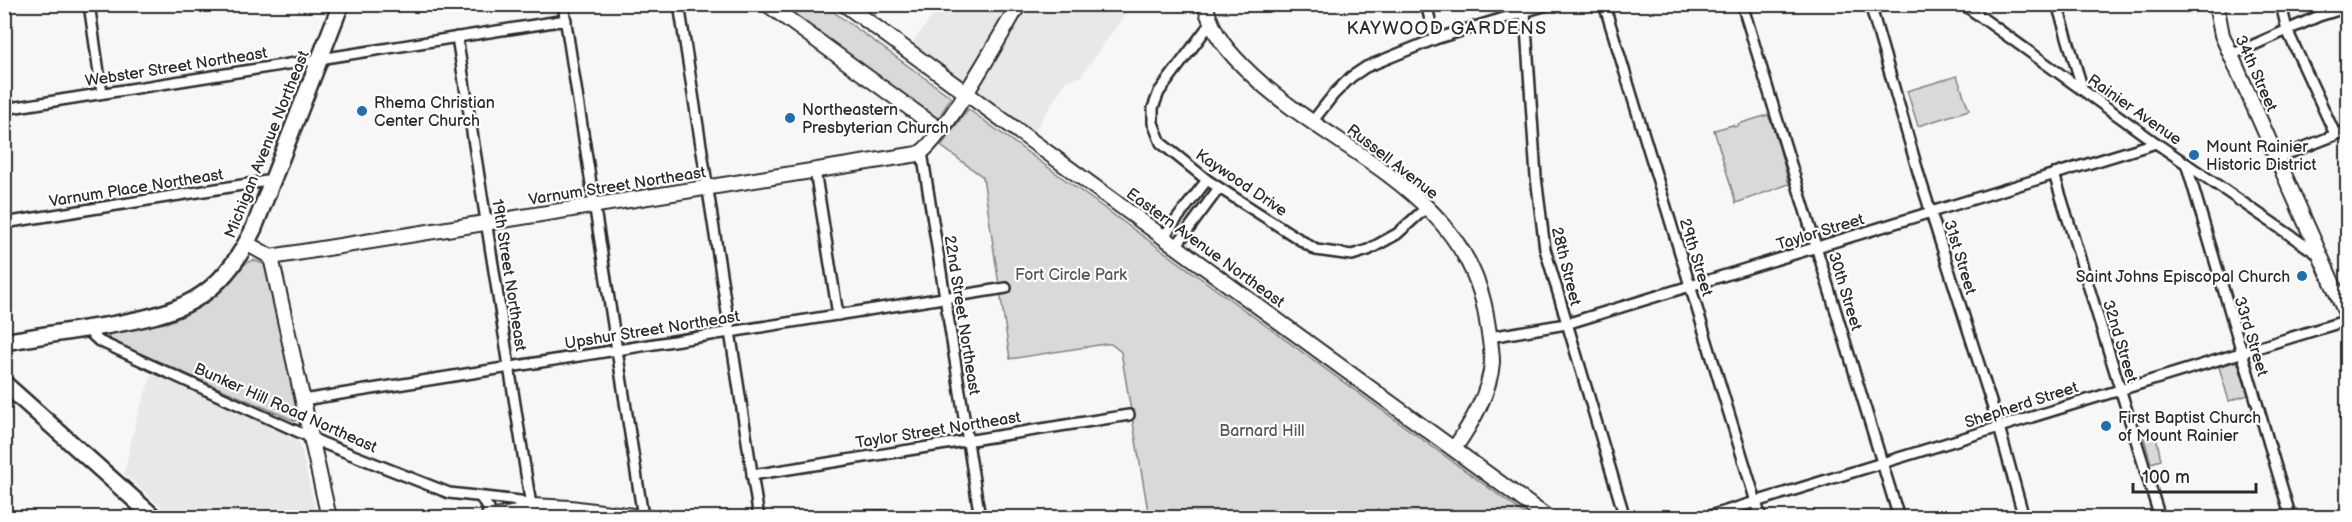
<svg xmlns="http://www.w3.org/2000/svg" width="2352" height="522" font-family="'Balsamiq Sans',sans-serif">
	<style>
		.built { fill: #e8e8e8 }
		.green { fill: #d9d9d9; stroke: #828282; stroke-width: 1.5 }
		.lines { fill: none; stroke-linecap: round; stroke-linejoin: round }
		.street-casing { stroke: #2b2b2b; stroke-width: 14 }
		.secondary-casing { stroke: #2b2b2b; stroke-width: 18 }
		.primary-casing { stroke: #2b2b2b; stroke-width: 20 }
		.street { stroke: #fff; stroke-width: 9 }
		.secondary { stroke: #fff; stroke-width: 14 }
		.primary { stroke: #fff; stroke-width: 15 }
		.poi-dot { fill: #1f6fb2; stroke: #fff; stroke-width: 2 }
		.labels { text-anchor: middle; stroke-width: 4.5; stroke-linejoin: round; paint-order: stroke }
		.street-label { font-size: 16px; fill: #2b2b2b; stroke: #fff }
		.poi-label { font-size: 16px; fill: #2b2b2b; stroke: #fff; text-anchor: start }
		.park-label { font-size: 16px; fill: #565656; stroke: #fff }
		.neighbourhood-label { font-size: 18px; letter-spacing: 1.5px; fill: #2b2b2b; stroke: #fff }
	</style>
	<rect width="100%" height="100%" fill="#f7f7f7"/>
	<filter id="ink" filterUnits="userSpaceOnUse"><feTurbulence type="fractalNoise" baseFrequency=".0167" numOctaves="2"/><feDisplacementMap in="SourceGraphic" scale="12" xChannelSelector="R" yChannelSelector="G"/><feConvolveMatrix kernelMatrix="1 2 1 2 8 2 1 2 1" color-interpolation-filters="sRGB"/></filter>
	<g filter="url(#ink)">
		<g class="built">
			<polygon points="940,5 1132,5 1080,77 1067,80 1031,137 909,48"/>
			<polygon points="152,373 295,439 300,444 317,517 173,517 124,474 136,421"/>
		</g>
		<g class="green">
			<polygon points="776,5 824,5 951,97 937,121"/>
			<polygon points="1957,76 1969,110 1918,126 1907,91"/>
			<polygon points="968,109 1529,517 1149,517 1121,352 1111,344 1105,344 1010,359 983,177 941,146"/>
			<polygon points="1768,115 1776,135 1789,184 1736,203 1714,130 1733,125 1734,127 1738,126 1738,124"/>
			<polygon points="253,260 266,265 300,417 295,421 111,341 107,335 109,332 166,323 183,316 225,287 246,263"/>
			<polygon points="2237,361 2248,395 2229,401 2219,367"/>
			<polygon points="2155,431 2161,460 2151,463 2143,435"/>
		</g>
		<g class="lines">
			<g class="street-casing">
				<g id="street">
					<polyline points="89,4 102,93"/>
					<polyline points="563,4 643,517"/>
					<polyline points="679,4 759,518"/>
					<polyline points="1426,4 1435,39"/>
					<polyline points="1604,4 1761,518"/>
					<polyline points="1742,4 1899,518"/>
					<polyline points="1870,4 1919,175 1999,427 2024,518"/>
					<polyline points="1963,4 2156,143 2319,255"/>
					<polyline points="2057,4 2083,90"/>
					<polyline points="2281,4 2287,30 2335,134"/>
					<polyline points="1525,12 1536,177 1545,249 1625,518"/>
					<polyline points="1210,24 1159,92 1153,108 1153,123 1161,143 1207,180 1316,250 1352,255 1368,250 1397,234 1427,207"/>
					<polyline points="457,37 533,518"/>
					<polyline points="2231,55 2319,16 2348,7"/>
					<polyline points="4,109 566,20"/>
					<polyline points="1312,122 1334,94 1351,77 1366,67 1435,39 1550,4"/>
					<polyline points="922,152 980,518"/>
					<polyline points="2277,158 2348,130"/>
					<polyline points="2186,163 2291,518"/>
					<polyline points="815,170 838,315"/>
					<polyline points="2054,174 2160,518"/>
					<polyline points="4,223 273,180"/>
					<polyline points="1163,237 1207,180"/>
					<polyline points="1176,246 1219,188"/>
					<polyline points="86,329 99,341 151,365 325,444 449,493 520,501 532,506"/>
					<polyline points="1490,337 1566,324 2156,143"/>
					<polyline points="303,400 1006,288"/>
					<polyline points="752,475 1129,415"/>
					<polyline points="481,498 489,509 486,518"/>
					<polyline points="1703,518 2348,320"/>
				</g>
			</g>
			<g class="secondary-casing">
				<g id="secondary">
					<polyline points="767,4 940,130"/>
					<polyline points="844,4 1548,518"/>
					<path d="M1205 4C1213 36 1229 53 1252 75 1335 153 1469 192 1487 321 1489 334 1492 349 1492 362 1490 393 1471 424 1454 449"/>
					<polyline points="2216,4 2222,35 2348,318"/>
					<path d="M246 243 271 257 918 154C940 145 1003 31 1019 4"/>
					<polyline points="271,257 329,518"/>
					<polyline points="488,518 523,512 532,506 570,508 649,518"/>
					<polyline points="852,518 885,518"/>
				</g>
			</g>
			<g class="primary-casing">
				<g id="primary">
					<path d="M4 342C38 336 71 331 105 326 180 313 219 301 254 228L341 4"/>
					<polyline points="4,383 155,518"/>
				</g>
			</g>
			<use href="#street" class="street"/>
			<use href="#secondary" class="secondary"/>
			<use href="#primary" class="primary"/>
		</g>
	</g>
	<g class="poi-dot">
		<circle cx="362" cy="111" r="6"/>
		<circle cx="790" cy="118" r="6"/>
		<circle cx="2194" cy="155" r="6"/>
		<circle cx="2302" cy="276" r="6"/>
		<circle cx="2106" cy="426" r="6"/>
	</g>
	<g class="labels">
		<g class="street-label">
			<text transform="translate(176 66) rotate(-9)" y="6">Webster Street Northeast</text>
			<text transform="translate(2257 73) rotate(66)" y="6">34th Street</text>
			<text transform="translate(2135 109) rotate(35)" y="6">Rainier Avenue</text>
			<text transform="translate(266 144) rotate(-68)" y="6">Michigan Avenue Northeast</text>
			<text transform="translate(1393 161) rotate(38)" y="6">Russell Avenue</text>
			<text transform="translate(1242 182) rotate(34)" y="6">Kaywood Drive</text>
			<text transform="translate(617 185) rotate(-9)" y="6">Varnum Street Northeast</text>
			<text transform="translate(136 187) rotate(-9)" y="6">Varnum Place Northeast</text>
			<text transform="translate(1820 231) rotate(-17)" y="6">Taylor Street</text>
			<text transform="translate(1206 247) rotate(36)" y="6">Eastern Avenue Northeast</text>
			<text transform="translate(1697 257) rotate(73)" y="6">29th Street</text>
			<text transform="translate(1961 257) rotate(73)" y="6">31st Street</text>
			<text transform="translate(1567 266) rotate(76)" y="6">28th Street</text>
			<text transform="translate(510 275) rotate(81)" y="6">19th Street Northeast</text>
			<text transform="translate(1846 291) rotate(73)" y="6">30th Street</text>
			<text transform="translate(963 315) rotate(81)" y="6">22nd Street Northeast</text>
			<text transform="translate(652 329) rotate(-9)" y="6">Upshur Street Northeast</text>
			<text transform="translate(2252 336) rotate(73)" y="6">33rd Street</text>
			<text transform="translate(2121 341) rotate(73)" y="6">32nd Street</text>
			<text transform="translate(2021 404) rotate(-18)" y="6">Shepherd Street</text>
			<text transform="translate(286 407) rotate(24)" y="6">Bunker Hill Road Northeast</text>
			<text transform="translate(938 429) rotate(-9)" y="6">Taylor Street Northeast</text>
		</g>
		<g class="poi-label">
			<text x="374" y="108">Rhema Christian<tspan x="374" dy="18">Center Church</tspan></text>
			<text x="802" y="115">Northeastern<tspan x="802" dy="18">Presbyterian Church</tspan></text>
			<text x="2206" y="152">Mount Rainier<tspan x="2206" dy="18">Historic District</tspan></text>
			<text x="2290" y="282" text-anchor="end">Saint Johns Episcopal Church</text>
			<text x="2118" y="423">First Baptist Church<tspan x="2118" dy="18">of Mount Rainier</tspan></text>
		</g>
		<g class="park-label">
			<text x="1071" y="280">Fort Circle Park</text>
			<text x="1262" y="436">Barnard Hill</text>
		</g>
		<g class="neighbourhood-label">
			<text x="1447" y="34">KAYWOOD GARDENS</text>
		</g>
	</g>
	<rect width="2352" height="522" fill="none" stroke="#fff" stroke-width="24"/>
	<rect x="12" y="12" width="2328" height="498" fill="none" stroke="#2b2b2b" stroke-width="2" filter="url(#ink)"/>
	<path d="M2133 483v9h123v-9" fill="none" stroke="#2b2b2b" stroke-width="3"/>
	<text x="2142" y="483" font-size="18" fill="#2b2b2b" stroke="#ffffff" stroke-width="4.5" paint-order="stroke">100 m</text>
</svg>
